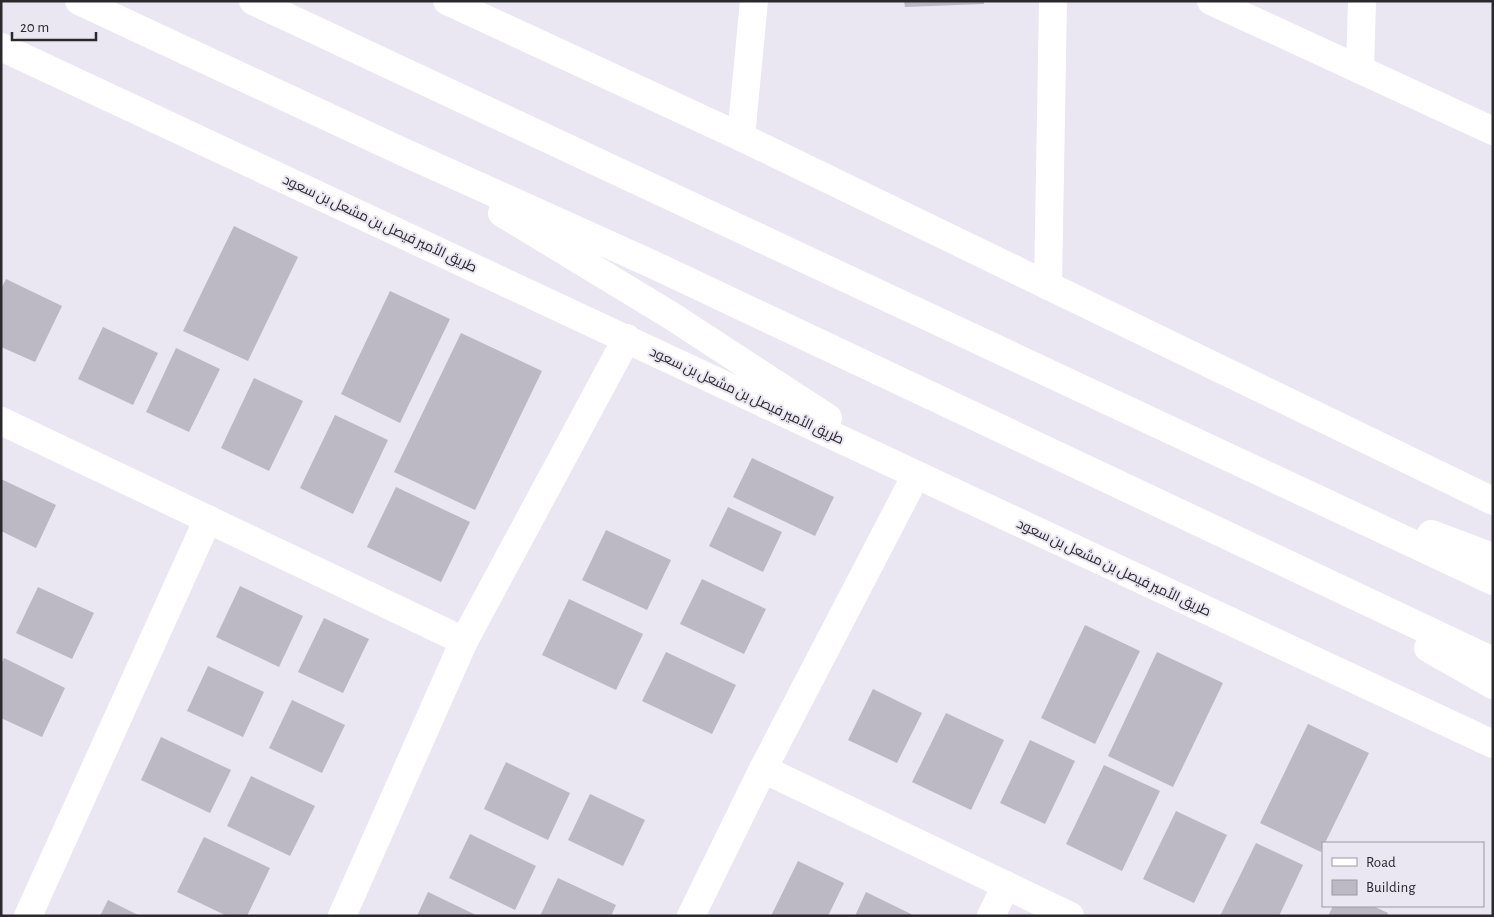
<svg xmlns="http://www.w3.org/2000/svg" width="1494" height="917" font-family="'Alegreya Sans',Cairo,sans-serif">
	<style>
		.building { fill: #bcb8c4 }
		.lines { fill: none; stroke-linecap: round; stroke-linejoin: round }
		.minor { stroke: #fff; stroke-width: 28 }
		.major { stroke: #fff; stroke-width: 28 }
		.labels { text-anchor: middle; stroke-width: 4; stroke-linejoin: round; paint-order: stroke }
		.street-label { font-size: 14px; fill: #2a292d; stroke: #eae6f2 }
	</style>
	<rect width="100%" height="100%" fill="#eae6f2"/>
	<g class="building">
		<polygon points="904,1 984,1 984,4 905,7"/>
		<polygon points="234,226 298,257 248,361 183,331"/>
		<polygon points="6,279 62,306 35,362 1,347 1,289"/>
		<polygon points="390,291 450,319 400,423 341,394"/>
		<polygon points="103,327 158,353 133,405 78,379"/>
		<polygon points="461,333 542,371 475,510 394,472"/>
		<polygon points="176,348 220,369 189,432 146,412"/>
		<polygon points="254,378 303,401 269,471 221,448"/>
		<polygon points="335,415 388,440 353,514 300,488"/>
		<polygon points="752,458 834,497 815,536 733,497"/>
		<polygon points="1,479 56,505 36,548 1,531"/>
		<polygon points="396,487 470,522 441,582 367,547"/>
		<polygon points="728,507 782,532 763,572 709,546"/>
		<polygon points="606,530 671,560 647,610 582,580"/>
		<polygon points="702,579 766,609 744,654 680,624"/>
		<polygon points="240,586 303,616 279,667 216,637"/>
		<polygon points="38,587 94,613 72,659 16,633"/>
		<polygon points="569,599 643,634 616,690 542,655"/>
		<polygon points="324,618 369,639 343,693 298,672"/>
		<polygon points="1085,625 1140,651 1095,744 1041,718"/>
		<polygon points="666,652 736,685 712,734 642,701"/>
		<polygon points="1157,652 1223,683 1173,787 1108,756"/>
		<polygon points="4,658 65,688 42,737 1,718 1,664"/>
		<polygon points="208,666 264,692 243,737 187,711"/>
		<polygon points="873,689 922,713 897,763 848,740"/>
		<polygon points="292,700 345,725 322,773 269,748"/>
		<polygon points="946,713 1004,740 971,810 912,782"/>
		<polygon points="1308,724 1369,753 1325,843 1323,843 1321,852 1260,823"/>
		<polygon points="161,737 231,770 210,813 141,780"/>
		<polygon points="1030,740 1075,761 1045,824 1000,803"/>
		<polygon points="506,762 570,793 548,840 484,809"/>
		<polygon points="1104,765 1160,791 1122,871 1066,844"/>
		<polygon points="251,776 315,806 290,856 227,826"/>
		<polygon points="590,794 645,820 623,866 568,840"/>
		<polygon points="1176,811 1227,835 1194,903 1143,879"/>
		<polygon points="470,834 536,866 515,910 449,878"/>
		<polygon points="204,837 270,868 247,916 227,916 177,892"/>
		<polygon points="1256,843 1303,865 1279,916 1220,916"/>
		<polygon points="798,861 844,883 828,916 771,916"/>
		<polygon points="558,878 616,905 611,916 540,916"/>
		<polygon points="428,892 478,916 417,916"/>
		<polygon points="866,892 915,916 855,916"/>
		<polygon points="108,900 140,916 100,916"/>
		<polygon points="1333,906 1373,906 1388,913 1387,916 1328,916"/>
	</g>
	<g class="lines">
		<g class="minor">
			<polyline points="1211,1 1493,131"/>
			<polyline points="1360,70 1362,1"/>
			<polyline points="741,137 754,1"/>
			<polyline points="1048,286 1053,1"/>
			<polyline points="1,421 464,641"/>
			<polyline points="916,475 763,769 1070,916"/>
			<polyline points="28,916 208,519"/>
			<polyline points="342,916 464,641 627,338"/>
			<polyline points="691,916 763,769"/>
			<polyline points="991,916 1006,885"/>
		</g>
		<g class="major">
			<polyline points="79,1 401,151 654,265 1493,661"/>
			<polyline points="253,1 1493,581"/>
			<polyline points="447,1 741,137 1493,501"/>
			<polyline points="1,47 1493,744"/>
			<polyline points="502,213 670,315 828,418"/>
			<polyline points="1431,534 1493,557"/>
			<polyline points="1428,648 1493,685"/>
		</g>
	</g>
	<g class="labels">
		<g class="street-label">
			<text transform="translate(380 223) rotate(25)" y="5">طريق الأمير فيصل بن مشعل بن سعود</text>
			<text transform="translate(747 395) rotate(25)" y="5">طريق الأمير فيصل بن مشعل بن سعود</text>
			<text transform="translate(1114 567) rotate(25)" y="5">طريق الأمير فيصل بن مشعل بن سعود</text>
		</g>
	</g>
	<rect width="1494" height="917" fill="none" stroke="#2a292d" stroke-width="5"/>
	<rect x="1322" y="842" width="162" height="65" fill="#eae6f2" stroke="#9d9aa3"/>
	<rect x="1332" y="858" width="25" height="8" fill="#ffffff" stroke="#9d9aa3"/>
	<text x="1366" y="867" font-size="15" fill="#2a292d">Road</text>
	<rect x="1332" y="880" width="25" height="15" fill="#bcb8c4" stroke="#9d9aa3"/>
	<text x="1366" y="892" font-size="15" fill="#2a292d">Building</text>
	<path d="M12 32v8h84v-8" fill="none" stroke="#2a292d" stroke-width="2.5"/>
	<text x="20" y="32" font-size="15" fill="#2a292d" stroke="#eae6f2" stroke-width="4" paint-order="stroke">20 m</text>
</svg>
